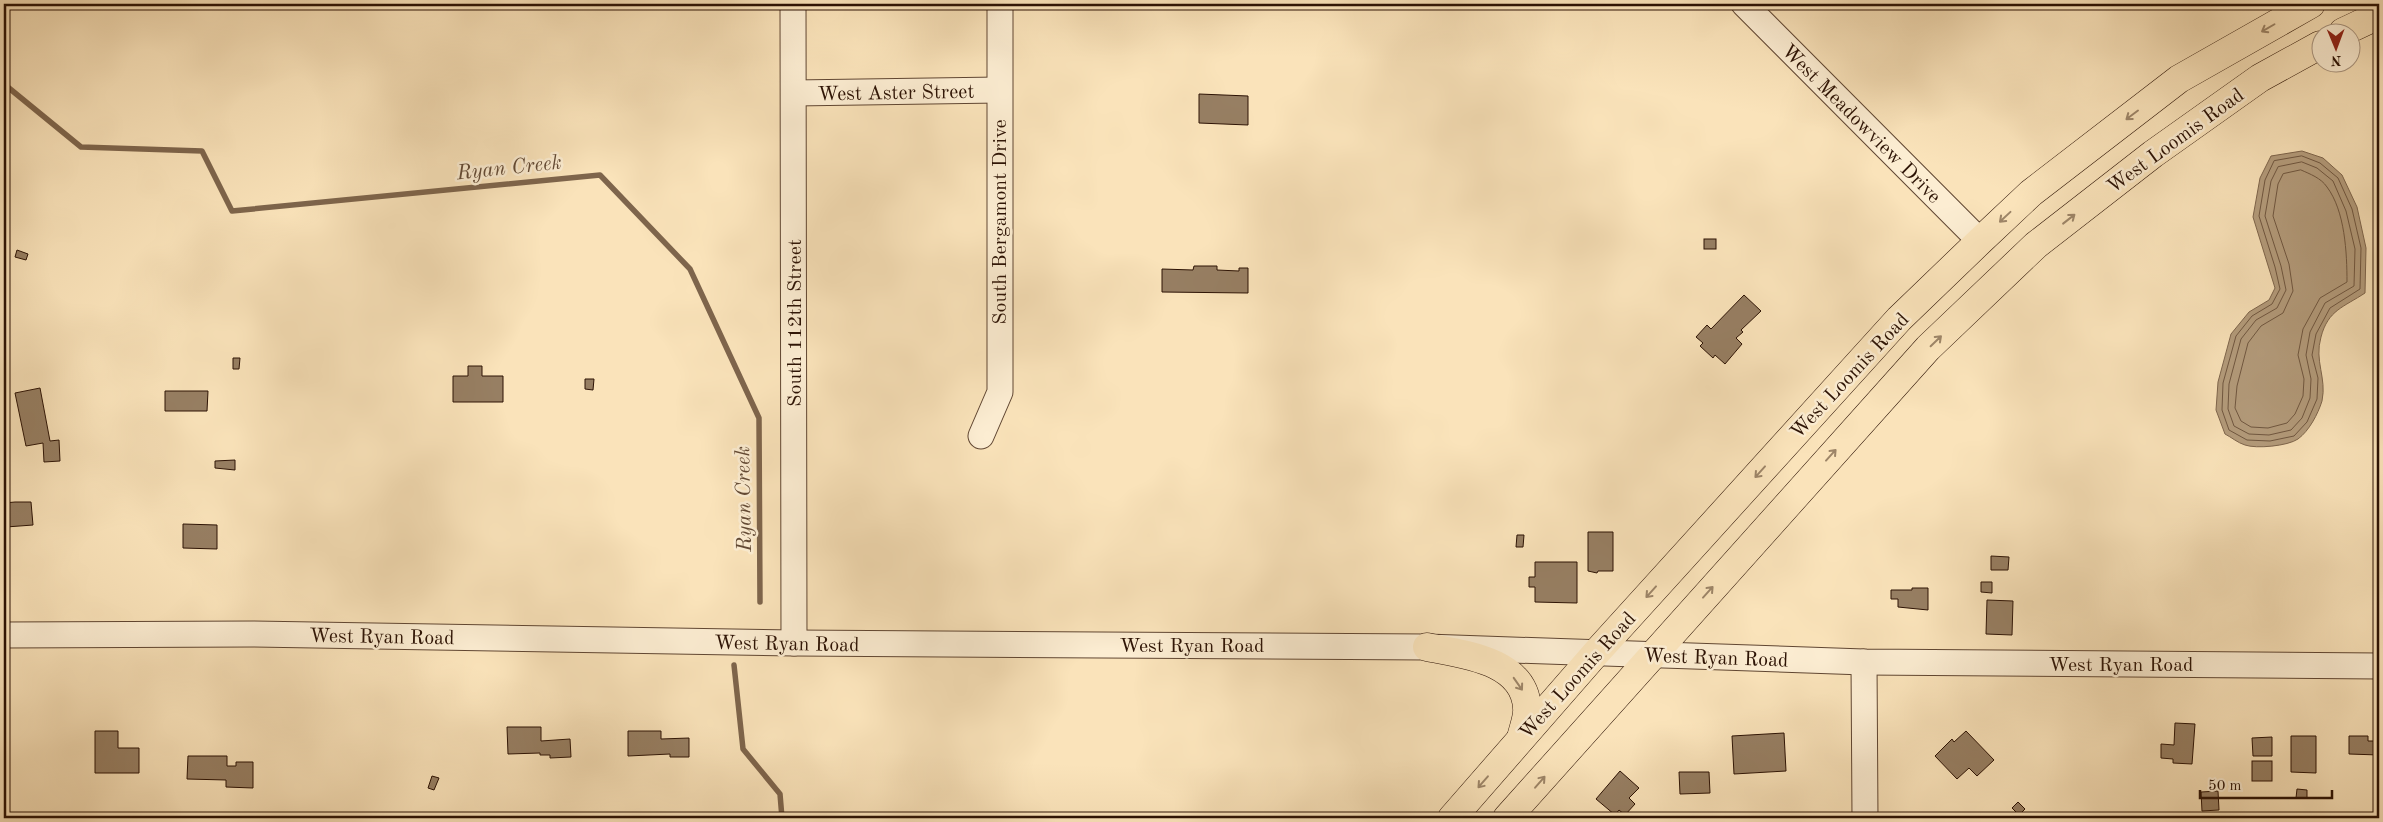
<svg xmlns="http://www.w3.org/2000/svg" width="2383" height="822" font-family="'Old Standard TT',serif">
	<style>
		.water { fill: #b49c7c; stroke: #7e654c }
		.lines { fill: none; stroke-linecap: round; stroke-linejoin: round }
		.shore { stroke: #705740; stroke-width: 1 }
		.stream { stroke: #7e654c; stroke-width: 5.5 }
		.building { fill: #977f63; stroke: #2c1204 }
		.minor-casing { stroke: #604632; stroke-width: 27 }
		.major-casing { stroke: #2c1204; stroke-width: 29 }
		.minor { stroke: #fcedd2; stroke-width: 25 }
		.major { stroke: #fae3ba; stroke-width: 28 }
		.oneway { stroke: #9d8568 }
		.labels { text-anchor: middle; stroke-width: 5; stroke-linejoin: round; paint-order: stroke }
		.street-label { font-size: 20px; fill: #2c1204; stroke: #fcedd2 }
		.water-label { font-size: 21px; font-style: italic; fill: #624934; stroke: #fcedd2 }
	</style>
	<rect width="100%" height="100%" fill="#fae3ba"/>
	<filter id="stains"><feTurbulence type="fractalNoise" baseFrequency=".004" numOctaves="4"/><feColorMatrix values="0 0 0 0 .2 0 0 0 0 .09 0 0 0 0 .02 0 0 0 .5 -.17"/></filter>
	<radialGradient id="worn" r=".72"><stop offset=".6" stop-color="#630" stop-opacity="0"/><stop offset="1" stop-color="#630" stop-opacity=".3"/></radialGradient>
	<path class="water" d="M2302 151 2323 158 2342 175 2357 207 2366 248 2365 293C2344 307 2328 310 2321 337 2314 361 2327 378 2322 401 2318 414 2309 431 2298 439 2288 446 2256 449 2245 445 2238 443 2231 437 2225 434L2216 410 2218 382 2231 334 2249 312 2269 300 2275 288 2253 217 2260 178 2271 156Z"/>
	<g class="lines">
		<g class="shore">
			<polygon points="2302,156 2320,163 2338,178 2352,209 2361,248 2360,289 2330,308 2316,334 2312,355 2318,378 2317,399 2307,422 2294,436 2270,441 2247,440 2229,430 2222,410 2223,383 2236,336 2252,316 2272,304 2280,289 2275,267 2259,216 2265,180 2274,161"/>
			<polygon points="2302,162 2317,168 2333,181 2346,211 2355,249 2354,286 2325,303 2310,332 2306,355 2311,379 2310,398 2302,418 2291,430 2269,435 2249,434 2234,426 2228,409 2229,384 2241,339 2256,320 2277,308 2286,290 2281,266 2265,216 2271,181 2278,167"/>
			<path d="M2301 170C2310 174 2321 178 2327 187 2345 211 2347 253 2347 282L2320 298 2303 329 2298 355 2304 379 2303 396 2295 414 2287 423 2268 428 2251 427 2241 421 2235 408 2237 386 2248 343 2261 326 2283 313 2293 291 2289 264 2273 216 2278 184 2283 174Z"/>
		</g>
		<g class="stream">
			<polyline points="4,84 81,147 202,151 232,211 600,175 690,269 759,418 760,602"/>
			<polyline points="734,665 743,749 780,794 782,818"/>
		</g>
	</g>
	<g class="building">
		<polygon points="1199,94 1248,96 1248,125 1199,123"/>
		<rect x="1704" y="239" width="12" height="10"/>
		<polygon points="17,250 28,254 26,260 15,257"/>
		<polygon points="1194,266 1217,266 1217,270 1239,271 1239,268 1248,268 1248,293 1162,292 1162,269 1193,270"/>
		<polygon points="1744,295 1761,311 1741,330 1743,332 1736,338 1742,344 1725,364 1715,355 1713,358 1700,346 1703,343 1696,337 1707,325 1711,329"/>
		<polygon points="233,358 240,358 239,369 233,369"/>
		<polygon points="468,366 482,366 482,376 503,376 503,402 453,402 453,376 468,376"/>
		<polygon points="585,379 594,379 593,390 585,389"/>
		<polygon points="40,388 50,441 59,440 60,461 44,462 43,443 26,446 15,393"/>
		<polygon points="165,391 208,391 207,411 165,411"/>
		<polygon points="235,460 235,470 215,468 215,461"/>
		<polygon points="15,502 31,502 33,525 6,527 4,503"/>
		<polygon points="183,524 217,525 217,549 183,548"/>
		<polygon points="1588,532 1613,532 1613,571 1598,571 1597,573 1588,571"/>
		<polygon points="1517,535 1524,535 1523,547 1516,547"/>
		<polygon points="1991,556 2009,557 2008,570 1991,570"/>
		<polygon points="1535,562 1577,562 1577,603 1535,602 1535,587 1529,587 1529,577 1535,577"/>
		<polygon points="1981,582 1992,582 1992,593 1981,592"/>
		<polygon points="1912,588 1928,588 1928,610 1898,607 1898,599 1891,599 1891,590 1912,590"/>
		<polygon points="1987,600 2013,601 2012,635 1986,634"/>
		<polygon points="2175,723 2195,724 2192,764 2173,763 2173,759 2161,758 2161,744 2174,745"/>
		<polygon points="507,727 541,727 541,741 570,739 571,757 550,758 550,755 540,755 540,753 508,754"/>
		<polygon points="95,731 118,731 118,748 139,748 139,773 95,773"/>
		<polygon points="628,731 661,731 661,739 689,738 689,757 670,757 670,754 628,756"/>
		<polygon points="1966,731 1994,760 1977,776 1969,768 1957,779 1935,756 1952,739 1954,742"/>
		<polygon points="1784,733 1786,771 1734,774 1732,736"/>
		<polygon points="2291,736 2316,736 2316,773 2291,772"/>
		<polygon points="2349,736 2368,736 2368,741 2379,741 2379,755 2349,754"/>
		<polygon points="2272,737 2272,756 2253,756 2252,738"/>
		<polygon points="188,756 227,756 227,766 236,766 236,762 253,762 253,788 226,787 226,780 187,779"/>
		<rect x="2252" y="761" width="20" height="20"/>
		<polygon points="1620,771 1639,788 1629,798 1635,804 1625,815 1619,810 1615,815 1596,799"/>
		<polygon points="1679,772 1709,772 1710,793 1680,794"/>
		<polygon points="432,776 439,778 434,790 428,788"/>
		<polygon points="2297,789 2307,790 2307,798 2296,798"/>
		<polygon points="2218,791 2219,810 2202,811 2201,792"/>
		<polygon points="2018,802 2025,809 2019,815 2012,808"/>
	</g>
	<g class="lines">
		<g class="minor-casing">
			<g id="minor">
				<polyline points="793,4 794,643"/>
				<polyline points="1744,4 1980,241"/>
				<polyline points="794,93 999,90"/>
				<polyline points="981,436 1000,392 1000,4"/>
				<polyline points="4,635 254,634 794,643 1427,647 1864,662 2379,666"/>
				<polyline points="1864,662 1865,818"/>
			</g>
		</g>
		<g class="major-casing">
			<g id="major">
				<polyline points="2343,32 2379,15"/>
				<path d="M1427 647C1462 654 1525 660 1527 708 1528 717 1523 729 1521 738"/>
				<polyline points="1452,818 1596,653 1899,319 1980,241 2031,193 2179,79 2311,4"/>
				<polyline points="1507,818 1928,348 2036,245 2153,154 2260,78 2320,45"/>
			</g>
		</g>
		<use href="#minor" class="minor"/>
		<use href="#major" class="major"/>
	</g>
	<defs><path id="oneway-shaft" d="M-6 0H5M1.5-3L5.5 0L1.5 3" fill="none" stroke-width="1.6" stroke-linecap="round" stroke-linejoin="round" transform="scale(1.25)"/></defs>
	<g class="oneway">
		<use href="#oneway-shaft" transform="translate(2268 28) rotate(150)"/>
		<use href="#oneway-shaft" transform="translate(2132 115) rotate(143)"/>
		<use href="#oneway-shaft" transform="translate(2005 217) rotate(137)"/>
		<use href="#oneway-shaft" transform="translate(2069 219) rotate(-38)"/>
		<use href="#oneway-shaft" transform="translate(1936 341) rotate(-44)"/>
		<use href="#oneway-shaft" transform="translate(1831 455) rotate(-48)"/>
		<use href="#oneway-shaft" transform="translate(1760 472) rotate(132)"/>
		<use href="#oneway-shaft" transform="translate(1651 592) rotate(132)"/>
		<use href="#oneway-shaft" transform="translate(1708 592) rotate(-48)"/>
		<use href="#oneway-shaft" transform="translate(1518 684) rotate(55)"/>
		<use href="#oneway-shaft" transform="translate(1483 782) rotate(131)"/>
		<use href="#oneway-shaft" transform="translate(1540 782) rotate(-49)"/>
	</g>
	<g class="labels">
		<g class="street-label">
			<text transform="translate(896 92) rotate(-1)" y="7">West Aster Street</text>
			<text transform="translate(1862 123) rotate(45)" y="7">West Meadowview Drive</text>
			<text transform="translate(2175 140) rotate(-36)" y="7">West Loomis Road</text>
			<text transform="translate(999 222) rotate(-90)" y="7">South Bergamont Drive</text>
			<text transform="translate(794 323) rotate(-90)" y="7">South 112th Street</text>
			<text transform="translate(1849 375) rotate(-47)" y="7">West Loomis Road</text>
			<text transform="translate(382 636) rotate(1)" y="7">West Ryan Road</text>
			<text transform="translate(787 643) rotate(1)" y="7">West Ryan Road</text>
			<text x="1192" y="652">West Ryan Road</text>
			<text transform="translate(1716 657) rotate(2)" y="7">West Ryan Road</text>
			<text x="2121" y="671">West Ryan Road</text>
			<text transform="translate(1577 675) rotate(-48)" y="7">West Loomis Road</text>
		</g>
		<g class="water-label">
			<text transform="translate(509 167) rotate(-6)" y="7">Ryan Creek</text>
			<text transform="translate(743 499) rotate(-91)" y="7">Ryan Creek</text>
		</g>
	</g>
	<rect width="2383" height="822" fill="none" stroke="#fae3ba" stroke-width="20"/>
	<rect x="5" y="5" width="2373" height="812" fill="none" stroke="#2c1204" stroke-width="2.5"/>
	<rect x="10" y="10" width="2363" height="802" fill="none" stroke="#2c1204"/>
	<g transform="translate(2336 48) rotate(179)"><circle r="24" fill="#fcedd2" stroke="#a99580"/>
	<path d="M0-4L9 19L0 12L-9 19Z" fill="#8f2418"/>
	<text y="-8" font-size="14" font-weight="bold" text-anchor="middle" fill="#2c1204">N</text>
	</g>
	<path d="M2200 790v8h132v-8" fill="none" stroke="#2c1204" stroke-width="2.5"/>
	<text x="2208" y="790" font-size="15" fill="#2c1204" stroke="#fcedd2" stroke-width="4" paint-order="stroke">50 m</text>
	<rect width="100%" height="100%" filter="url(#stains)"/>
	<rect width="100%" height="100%" fill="url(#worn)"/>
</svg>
